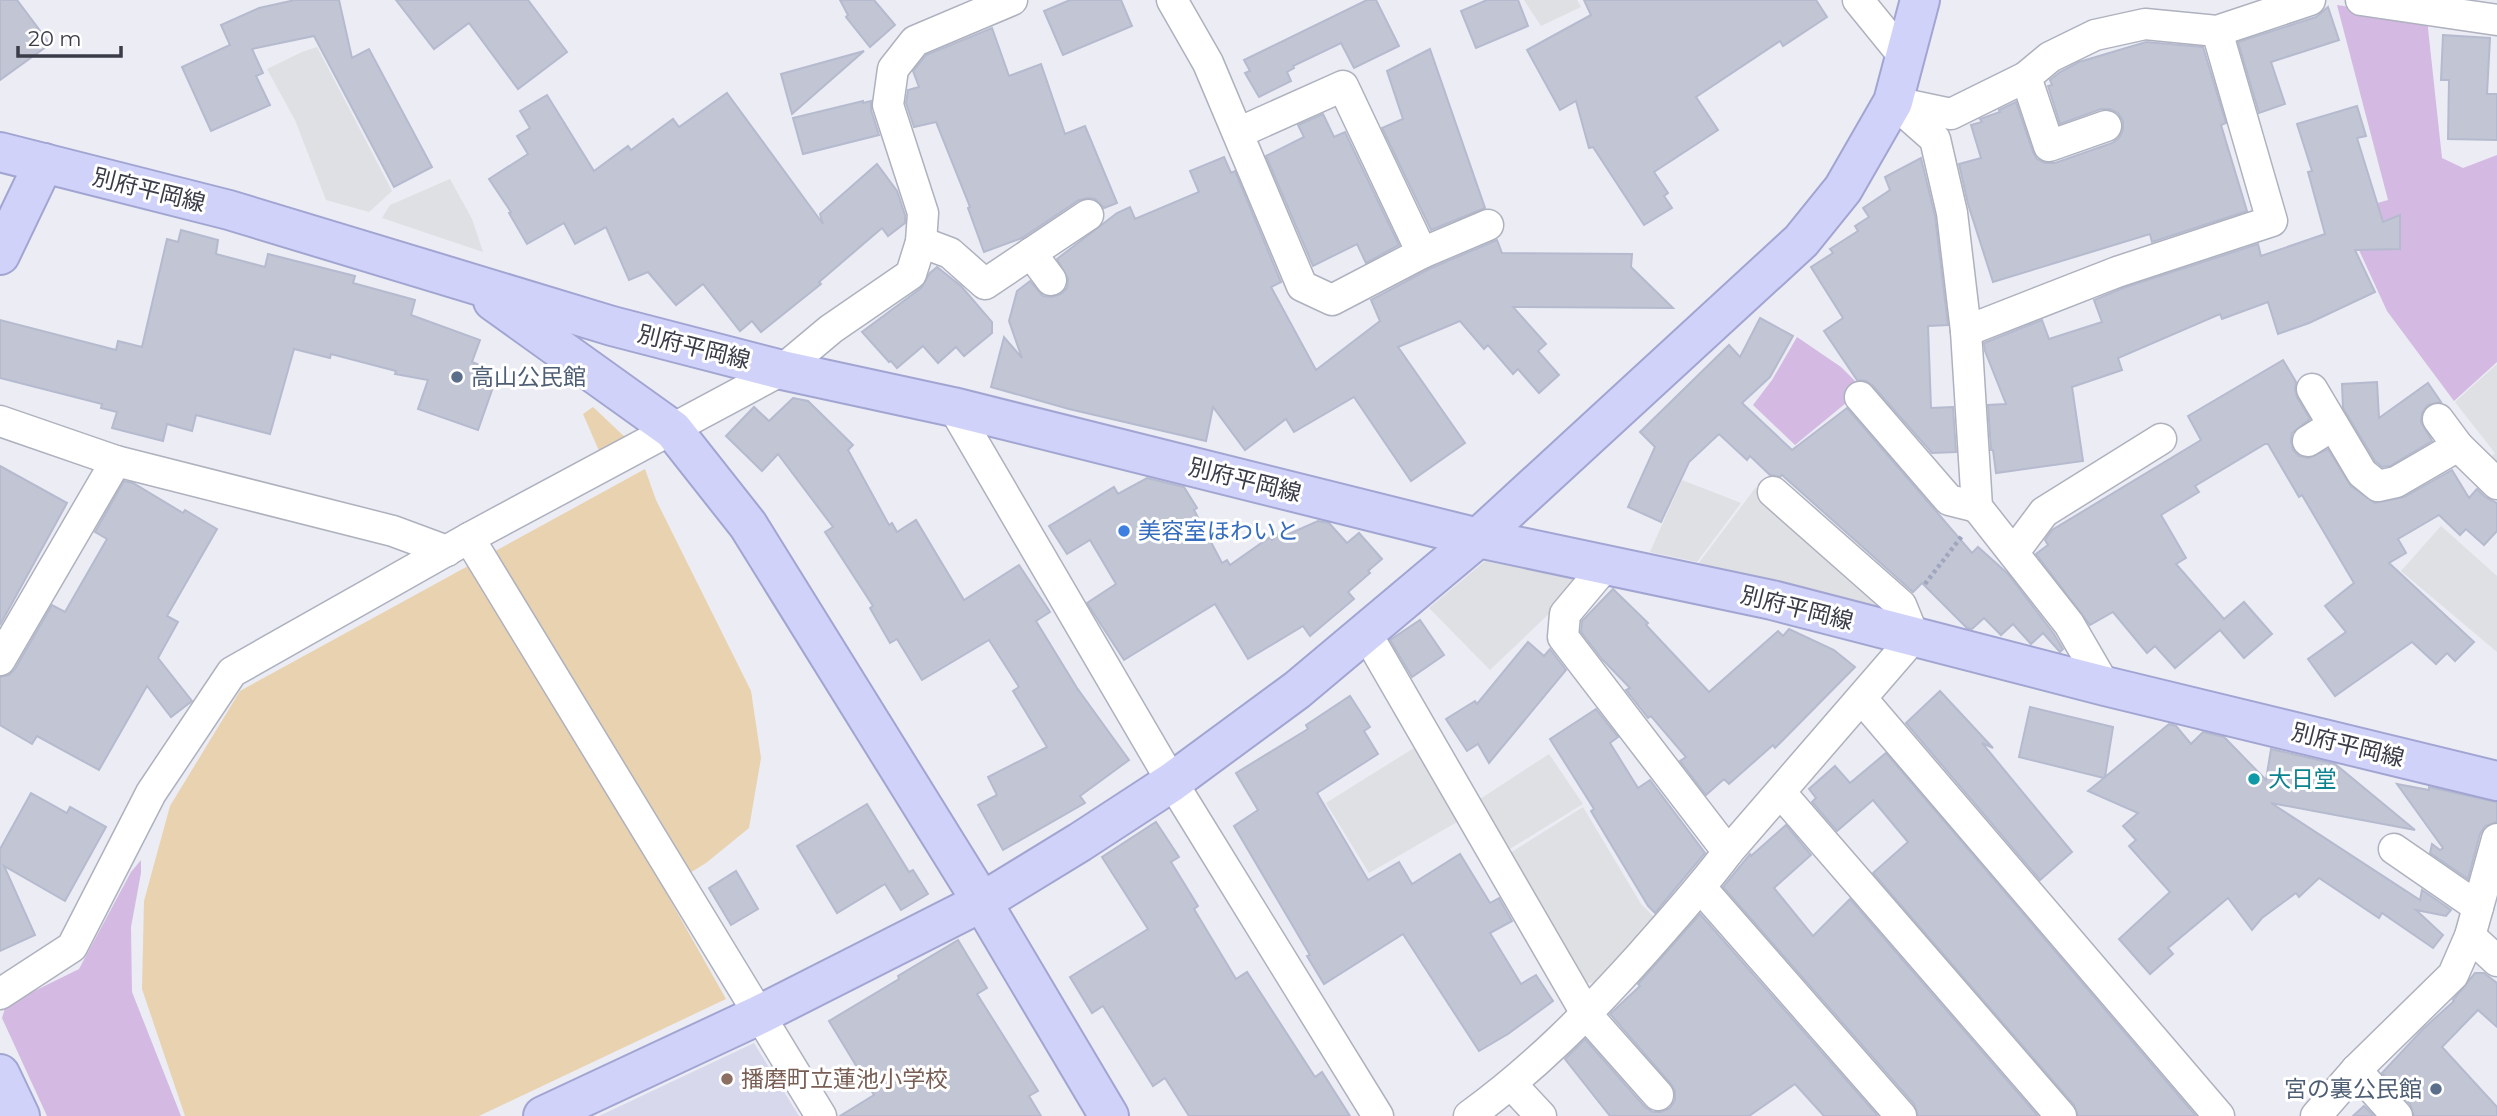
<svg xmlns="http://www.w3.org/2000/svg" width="2497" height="1116" font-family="Montserrat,'Noto Sans JP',sans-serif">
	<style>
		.education { fill: #d7d8eb }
		.green { fill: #d4b9e3 }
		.parking { fill: #dfe0e3 }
		.water { fill: #e9d2af }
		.building { fill: #c2c5d4; stroke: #b5bace; stroke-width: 2 }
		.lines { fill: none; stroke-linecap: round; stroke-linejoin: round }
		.street-casing { stroke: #aeb1be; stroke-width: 33 }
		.secondary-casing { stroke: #a2a5d1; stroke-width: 42 }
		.path { stroke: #a1a6bf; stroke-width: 4.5; stroke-dasharray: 3.5 3.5; stroke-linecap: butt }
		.street { stroke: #fff; stroke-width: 30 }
		.secondary { stroke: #d0d2f9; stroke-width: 38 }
		.service-dot { fill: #5c6f8a; stroke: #fff; stroke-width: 2.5 }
		.shop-dot { fill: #3f7fe0; stroke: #fff; stroke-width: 2.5 }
		.culture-dot { fill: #0f9aa8; stroke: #fff; stroke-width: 2.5 }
		.education-dot { fill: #8d6e63; stroke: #fff; stroke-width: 2.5 }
		.labels { text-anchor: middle; stroke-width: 6; stroke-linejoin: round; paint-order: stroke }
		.street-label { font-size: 23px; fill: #3a3c47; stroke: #fff }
		.service-label { font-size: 23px; fill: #4e5e75; stroke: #fff; text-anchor: start }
		.shop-label { font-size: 23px; fill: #366cbe; stroke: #fff; text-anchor: start }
		.culture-label { font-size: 23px; fill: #0d838f; stroke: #fff; text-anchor: start }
		.education-label { font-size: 23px; fill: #785e54; stroke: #fff; text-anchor: start }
	</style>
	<rect width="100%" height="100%" fill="#ebecf4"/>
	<polygon class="education" points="754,1043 799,1116 599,1116"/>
	<g class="green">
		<polygon points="2337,5 2427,19 2442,158 2463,168 2497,155 2497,362 2454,401 2387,311 2342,213 2388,200"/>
		<polygon points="1797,337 1841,367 1863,389 1795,445 1753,405 1772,380"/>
		<polygon points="141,860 141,873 131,927 132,992 181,1116 47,1116 2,1018 6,1005 79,969 131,872"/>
	</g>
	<g class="parking">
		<polygon points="1524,0 1577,0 1581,7 1541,26"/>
		<polygon points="317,47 392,191 369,212 326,200 295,120 267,69 302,52"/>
		<polygon points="450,179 472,219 483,252 382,218 390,205"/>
		<polygon points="2497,364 2497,467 2489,459 2495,453 2455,402"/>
		<polygon points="1682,480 1741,503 1697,562 1650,552"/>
		<polygon points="1756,487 1891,606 1888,609 1698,564"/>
		<polygon points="2441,526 2497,576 2497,652 2401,571"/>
		<polygon points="1485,561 1573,579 1576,588 1490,670 1429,608"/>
		<polygon points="1414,748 1457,822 1369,873 1326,803"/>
		<polygon points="1549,754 1583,804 1508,850 1477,801"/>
		<polygon points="1583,807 1641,904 1658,921 1601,982 1584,983 1510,853"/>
	</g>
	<g class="water">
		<polygon points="593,407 628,440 600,453 583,414"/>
		<polygon points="645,469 656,500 751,691 761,758 749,828 706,863 664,889 726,999 479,1116 185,1116 142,989 144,901 170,806 240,691"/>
	</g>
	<g class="building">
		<polygon points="0,0 17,0 50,44 0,80"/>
		<polygon points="295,0 339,0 352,58 369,49 432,167 394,187 314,36 252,49 263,73 256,76 270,105 211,131 182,67 230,45 221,25 259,8"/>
		<polygon points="396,0 528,0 567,52 518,89 469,23 434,49"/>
		<polygon points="840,0 874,0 895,25 870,47 846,17 848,15"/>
		<polygon points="1070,0 1121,0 1132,26 1063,55 1044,11"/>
		<polygon points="1367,0 1376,0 1399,46 1354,68 1341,43 1293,66 1294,68 1287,72 1291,81 1259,97 1245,73 1250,71 1244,60"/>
		<polygon points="1487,0 1518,0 1528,26 1476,48 1461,11"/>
		<polygon points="1584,0 1816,0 1827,17 1783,46 1780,41 1696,97 1718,130 1654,172 1668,193 1664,196 1672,208 1644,225 1593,147 1589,148 1576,101 1560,110 1527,50 1591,15"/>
		<polygon points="2328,7 2339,40 2271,62 2285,104 2259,113 2238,42 2316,17"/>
		<polygon points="992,28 1009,76 1041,64 1065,134 1085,126 1117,203 1104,208 1095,199 1088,198 1079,200 1022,238 984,252 968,208 970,207 936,122 914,127 906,103 908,90 919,87 913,71 926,55"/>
		<polygon points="2443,35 2490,38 2487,94 2497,94 2497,140 2448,139 2449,80 2441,80"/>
		<polygon points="2146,42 2203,47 2226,123 2221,125 2247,211 2152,242 2150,234 1993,282 1968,204 1959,164 1981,158 1971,125 1982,122 1980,119 2000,112 1999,110 2016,102 2033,152 2037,159 2045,163 2055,163 2112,143 2119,138 2123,130 2123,121 2118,113 2110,109 2101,109 2060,124 2048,86 2052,85 2050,80 2060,72 2079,62"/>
		<polygon points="1430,49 1485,208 1431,230 1382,128 1403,119 1387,71"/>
		<polygon points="864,51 792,114 781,74"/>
		<polygon points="727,93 823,224 820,214 877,164 897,191 905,215 905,223 888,236 882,228 819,282 821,284 761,332 752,321 740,331 703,284 676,305 648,272 629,280 606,227 575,244 564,223 527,244 509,213 511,212 489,179 528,154 517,136 530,128 520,111 547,95 594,171 628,146 631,150 673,119 679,127"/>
		<polygon points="863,101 863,103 871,101 871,110 879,135 803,154 793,118"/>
		<polygon points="2357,106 2366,136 2357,138 2383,222 2400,215 2400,249 2355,250 2375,292 2309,323 2278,334 2268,302 2222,319 2220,314 2118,358 2122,370 2072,387 2083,461 1996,473 1993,450 1991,450 1988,405 2006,404 1985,351 1984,343 2042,320 2049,339 2102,322 2094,300 2123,288 2258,244 2261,256 2325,234 2308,172 2312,171 2297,124"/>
		<polygon points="1323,114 1334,137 1345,132 1399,245 1366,263 1357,244 1313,266 1266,156 1304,137 1298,125"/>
		<polygon points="1224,157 1231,173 1235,171 1281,282 1271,287 1316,370 1380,321 1371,300 1429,269 1497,240 1502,253 1632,254 1631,267 1673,308 1513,307 1546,344 1538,351 1559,375 1539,393 1518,369 1513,374 1488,345 1484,349 1460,321 1398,347 1465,443 1411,481 1354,397 1294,432 1286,419 1245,450 1213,407 1206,441 1069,409 991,387 1004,337 1022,358 1009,321 1017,291 1030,281 1043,296 1052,297 1061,294 1067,288 1068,279 1057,259 1117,213 1130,207 1135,219 1199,192 1190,171"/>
		<polygon points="1921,158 1935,216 1948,325 1928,326 1931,408 1953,407 1956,452 1932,453 1873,386 1866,381 1857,380 1824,331 1843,318 1811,267 1833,253 1830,249 1858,231 1855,226 1869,217 1863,208 1890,190 1885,177"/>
		<polygon points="181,230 218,240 216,254 265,267 268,254 355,276 353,283 415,300 411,315 480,340 472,362 487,368 481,386 492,390 478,430 418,409 428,380 395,374 396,371 331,354 330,358 294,349 270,434 196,415 192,431 167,424 163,441 112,428 117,412 101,408 102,404 0,378 0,320 116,350 118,341 142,347 167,239 178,242"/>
		<polygon points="937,267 961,286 992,322 992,333 964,356 956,347 938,363 923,346 897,368 891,361 889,362 862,332 921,288 930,273"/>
		<polygon points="1760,318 1793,336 1770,377 1742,403 1792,450 1847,408 1972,553 1978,547 2008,574 2054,634 2063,649 2060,652 2043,633 2031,644 2013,624 2001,635 1984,618 1972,629 1967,628 1922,583 1913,592 1782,475 1780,477 1770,475 1750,456 1747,460 1719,434 1689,462 1661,522 1628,507 1655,447 1640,432 1729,345 1740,357"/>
		<polygon points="2283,360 2296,382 2295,390 2297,397 2310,419 2292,433 2291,441 2293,450 2299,456 2309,458 2328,449 2351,486 2375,503 2404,497 2452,470 2469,498 2477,489 2485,497 2497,503 2497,531 2484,545 2466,529 2460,535 2439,515 2398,539 2406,553 2389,563 2474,642 2455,661 2447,653 2436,664 2412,642 2335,696 2308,659 2346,632 2325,606 2354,583 2302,495 2299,497 2268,444 2265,444 2195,486 2199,492 2161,515 2186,558 2176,564 2224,619 2244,602 2272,634 2244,658 2220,630 2175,668 2155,646 2147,653 2113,612 2090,625 2036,554 2048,545 2045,540 2052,530 2201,440 2188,416"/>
		<polygon points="2377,382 2379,418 2428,383 2441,402 2428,405 2422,413 2421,422 2432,441 2390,466 2382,467 2375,461 2343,408 2342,384"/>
		<polygon points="793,398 808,401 853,445 848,450 889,525 892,523 897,532 916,520 964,600 1019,565 1050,612 1036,621 1077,688 1129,760 1080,796 1085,803 1003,850 978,805 997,795 988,777 1047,747 1013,691 1019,687 989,640 922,680 897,639 890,643 870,608 873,606 825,532 833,527 778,454 762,471 726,436 754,407 769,421"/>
		<polygon points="0,466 67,503 0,625"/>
		<polygon points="1147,478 1184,487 1197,508 1194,510 1222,563 1227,560 1230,565 1270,537 1272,540 1279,534 1282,537 1318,521 1329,523 1347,543 1359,533 1382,559 1368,571 1370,573 1348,592 1354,599 1310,636 1303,626 1248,659 1215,604 1124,660 1087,603 1116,584 1090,540 1067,554 1049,526 1114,487 1118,494"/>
		<polygon points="124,481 133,483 183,513 185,510 217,529 167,616 178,622 158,658 192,701 171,717 147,686 99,770 37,736 32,744 0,725 0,677 9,675 15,669 52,605 65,612 107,539 95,532"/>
		<polygon points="1613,589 1648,623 1646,625 1709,692 1778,631 1783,636 1789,629 1834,650 1855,667 1775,748 1773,745 1729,784 1724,779 1706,795 1680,761 1686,757 1651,716 1648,718 1626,690 1630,688 1602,659 1581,632 1582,621"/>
		<polygon points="1420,620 1444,655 1412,677 1390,640"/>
		<polygon points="1528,642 1544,656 1550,649 1566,670 1489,763 1478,744 1467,751 1446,719 1475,701 1477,704"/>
		<polygon points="1940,691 1993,748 1982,743 2072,852 2040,880 1906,723"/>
		<polygon points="1350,696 1370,727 1364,731 1378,754 1317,793 1368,880 1399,862 1412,884 1460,854 1490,903 1499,898 1512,921 1490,933 1521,984 1536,975 1553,1001 1508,1034 1479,1051 1403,934 1324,984 1307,956 1310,955 1234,826 1258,810 1236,773 1308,729 1306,725"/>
		<polygon points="2030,707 2113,727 2105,777 2169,724 2176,726 2191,744 2203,732 2224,737 2266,780 2271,749 2335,764 2415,830 2271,803 2420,900 2422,890 2451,910 2446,916 2416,910 2443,935 2433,948 2382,913 2379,918 2319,878 2299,897 2296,893 2262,918 2252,930 2228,898 2168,948 2173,954 2150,974 2119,939 2170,892 2129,846 2136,840 2123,826 2138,813 2088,791 2104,778 2019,757"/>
		<polygon points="1596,709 1618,737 1610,743 1638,788 1650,780 1705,853 1655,913 1648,906 1591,811 1594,809 1550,739"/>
		<polygon points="1886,753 2196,1116 2078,1116 2074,1105 1873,873 1908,842 1873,800 1837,831 1812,802 1816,798 1809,789 1835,766 1850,783"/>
		<polygon points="2397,784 2429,790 2429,787 2497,802 2497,822 2485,826 2480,834 2468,879 2430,853 2432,844 2440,850 2443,848"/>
		<polygon points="31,793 67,813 70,807 106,827 65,901 4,866 35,935 0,951 0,849"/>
		<polygon points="867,804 909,872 913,870 928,894 901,910 885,884 837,913 797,846"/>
		<polygon points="1156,822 1179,857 1171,862 1198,906 1194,909 1236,979 1247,972 1315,1077 1322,1072 1350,1116 1189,1116 1165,1078 1153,1086 1103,1006 1092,1013 1070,977 1148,929 1102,857"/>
		<polygon points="1786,825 1811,855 1774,888 1813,936 1850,899 2038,1116 1918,1116 1914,1104 1723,887 1750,854 1751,856"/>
		<polygon points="736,871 758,909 731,925 709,888"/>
		<polygon points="1700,914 1878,1116 1824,1116 1795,1084 1749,1116 1610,1116 1565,1059 1585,1039 1645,1107 1653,1112 1661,1112 1670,1108 1675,1100 1675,1091 1671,1084 1610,1014 1640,986 1638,984"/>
		<polygon points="958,940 987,988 977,994 1038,1091 1029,1096 1041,1116 840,1116 874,1095 829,1021 899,979 898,976"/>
		<polygon points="2475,973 2484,973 2497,983 2497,1027 2478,1010 2442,1047 2497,1107 2497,1116 2414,1116 2410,1104 2382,1073 2423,1029 2454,1001 2453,1000"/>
		<polygon points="2364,1106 2374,1116 2353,1116"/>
	</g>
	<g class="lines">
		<g class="street-casing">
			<g id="street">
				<polyline points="1172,0 1208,63 1302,286 1332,300 1422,253 1343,86 1238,133"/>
				<polyline points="1858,0 1906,59"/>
				<polyline points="2361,0 2497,20"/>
				<polyline points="2026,77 2049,146 2106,126"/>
				<polyline points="1893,102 1935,139 1952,213 1966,331 1977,507 2069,624 2105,686"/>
				<polyline points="1894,102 1951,114 2026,77 2050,57 2095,35 2145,24 2217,31 2310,0"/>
				<polyline points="921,242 950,253 985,284 1088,215"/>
				<polyline points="1031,253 1051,280"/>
				<polyline points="1422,253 1488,225"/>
				<polyline points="1966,331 2117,272 2272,221 2217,31"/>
				<polyline points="2312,389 2362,473 2378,486 2396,482 2458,446 2497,484"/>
				<polyline points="1860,397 1949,500 1977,507"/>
				<polyline points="953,407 1172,782 1378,1116"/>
				<polyline points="2438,419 2458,446"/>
				<polyline points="0,421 116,461 393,531 447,551"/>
				<polyline points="2308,441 2332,426"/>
				<polyline points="469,538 821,1116"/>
				<polyline points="2014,552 2044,512 2161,439"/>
				<polyline points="1607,564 1565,614 1563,637 1728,852"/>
				<polyline points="1365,631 1587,1015 1658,1095"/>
				<polyline points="0,660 116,461"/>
				<polyline points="1862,699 2219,1116"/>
				<polyline points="1781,793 2061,1116"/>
				<polyline points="2394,849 2478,907"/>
				<polyline points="1701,888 1901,1116"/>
				<polyline points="2470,936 2497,961"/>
				<polyline points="0,994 72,947 151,793 232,672 469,538 782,370 831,329 911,274 921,242 923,213 888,105 893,69 915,41 1012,0"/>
				<polyline points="2356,1070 2397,1116"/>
				<polyline points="1512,1085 1541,1116"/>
				<path d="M1469 1116C1535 1068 1587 1015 1641 955 1671 921 1701 888 1728 852L1914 637 1901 605 1773 492"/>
				<polyline points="2316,1116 2356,1070 2453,975 2470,936 2497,839"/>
			</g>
		</g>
		<g class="secondary-casing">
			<g id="secondary">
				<polyline points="0,152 229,210 612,326 782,370 953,407 1478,538 1772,600 2105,686 2497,781"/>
				<polyline points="0,255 44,163"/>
				<polyline points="493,301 673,430 748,525 982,902 1109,1116"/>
				<polyline points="0,1074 20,1116"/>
				<polyline points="543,1116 759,1015 982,902 1080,842 1172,782 1297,690 1478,538 1801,241 1843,189 1893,102 1920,0"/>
			</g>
		</g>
		<polyline class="path" points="1925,584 1962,536"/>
		<use href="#street" class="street"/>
		<use href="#secondary" class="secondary"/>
	</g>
	<g class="service-dot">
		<circle cx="457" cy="377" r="7"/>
		<circle cx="2436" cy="1089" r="7"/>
	</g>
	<circle class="shop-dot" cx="1124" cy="531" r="7"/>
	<circle class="culture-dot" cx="2254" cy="779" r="7"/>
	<circle class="education-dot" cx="727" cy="1079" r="7"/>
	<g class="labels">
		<g class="street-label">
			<text transform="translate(149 190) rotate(14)" y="8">別府平岡線</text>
			<text transform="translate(694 347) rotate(14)" y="8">別府平岡線</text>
			<text transform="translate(1245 480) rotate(14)" y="8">別府平岡線</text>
			<text transform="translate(1797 608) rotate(14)" y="8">別府平岡線</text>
			<text transform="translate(2348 745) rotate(14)" y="8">別府平岡線</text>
		</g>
		<g class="service-label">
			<text x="471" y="385">高山公民館</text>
			<text x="2422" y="1097" text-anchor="end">宮の裏公民館</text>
		</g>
		<g class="shop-label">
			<text x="1138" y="539">美容室ほわいと</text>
		</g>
		<g class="culture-label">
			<text x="2268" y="787">大日堂</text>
		</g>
		<g class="education-label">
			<text x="741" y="1087">播磨町立蓮池小学校</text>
		</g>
	</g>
	<path d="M18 46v10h103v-10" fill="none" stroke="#3a3c47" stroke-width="3.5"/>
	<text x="28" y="46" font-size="21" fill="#3a3c47" stroke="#ffffff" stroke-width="5" paint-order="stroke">20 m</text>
</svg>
